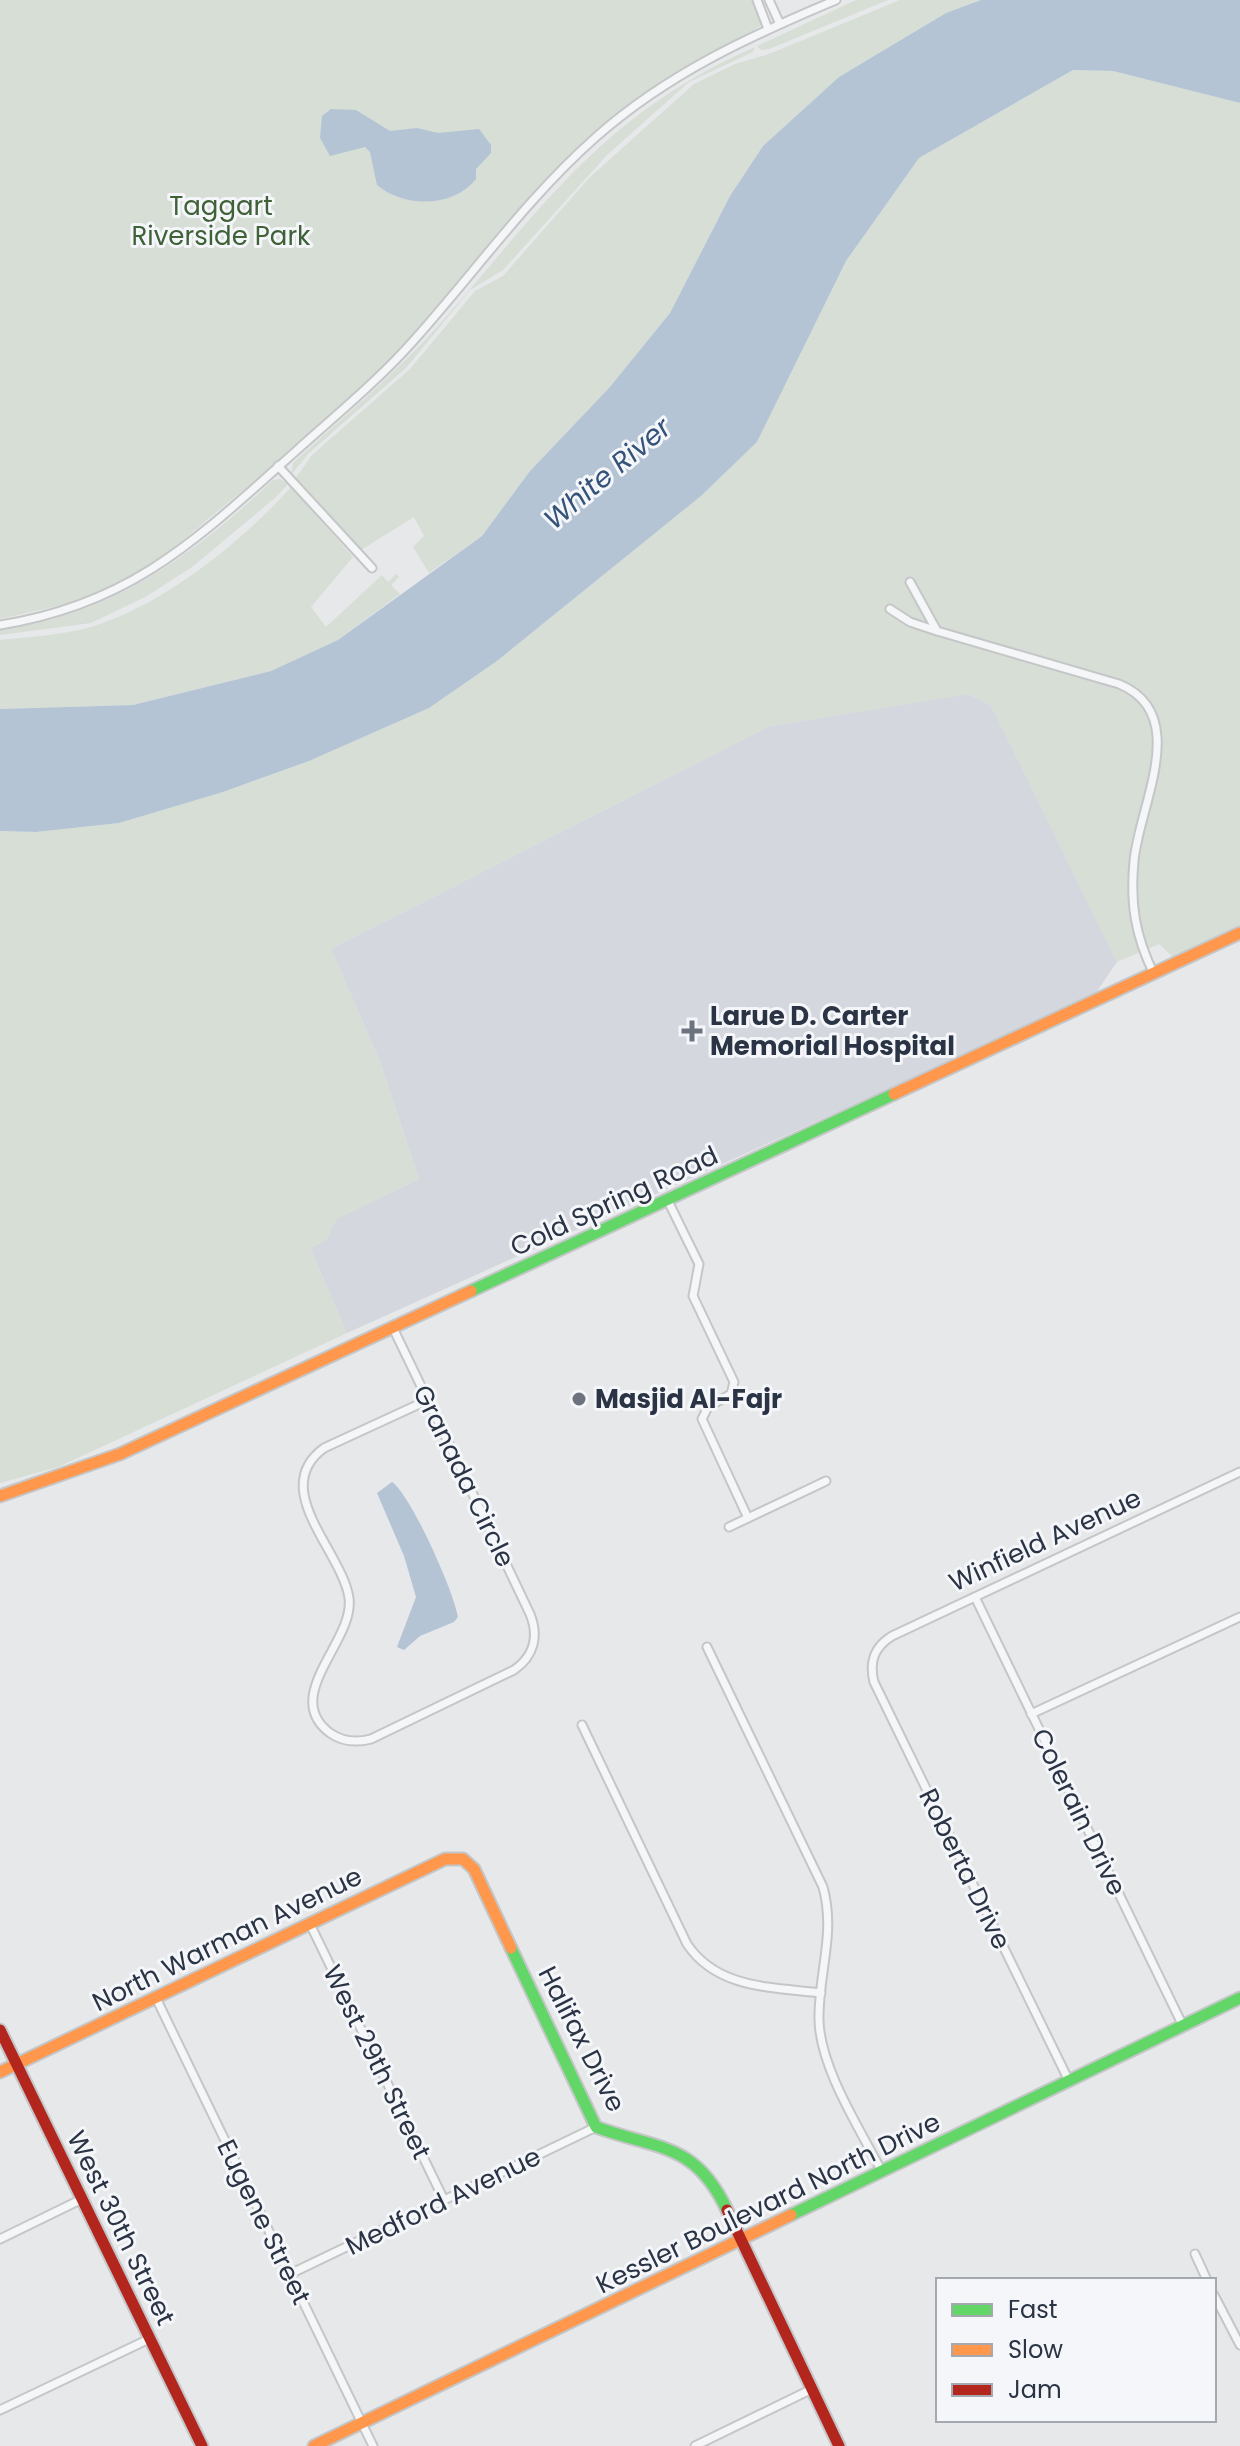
<svg xmlns="http://www.w3.org/2000/svg" width="1240" height="2446" font-family="Poppins,sans-serif">
	<style>
		.built { fill: #d4d7dd }
		.green { fill: #d6ded6 }
		.water { fill: #b4c4d5 }
		.lines { fill: none; stroke-linecap: round; stroke-linejoin: round }
		.street-casing { stroke: #c4c6c8; stroke-width: 11 }
		.fast-casing { stroke: #c4c6c8; stroke-width: 15 }
		.slow-casing { stroke: #c4c6c8; stroke-width: 15 }
		.jam-casing { stroke: #c4c6c8; stroke-width: 15 }
		.street { stroke: #f5f6f7; stroke-width: 7 }
		.fast { stroke: #63d668; stroke-width: 11 }
		.slow { stroke: #ff974d; stroke-width: 11 }
		.jam { stroke: #b3261e; stroke-width: 11 }
		.poi-dot { fill: #6c737f; stroke: #f4f6f9; stroke-width: 3 }
		.labels { text-anchor: middle; stroke-width: 6; stroke-linejoin: round; paint-order: stroke }
		.park-label { font-size: 26px; fill: #3f6138; stroke: #f4f6f9 }
		.poi-label { font-size: 26px; font-weight: bold; fill: #2b3445; stroke: #f4f6f9; text-anchor: start }
		.street-label { font-size: 26px; fill: #2b3445; stroke: #f4f6f9 }
		.water-label { font-size: 28px; font-style: italic; fill: #34527a; stroke: #f4f6f9 }
	</style>
	<rect width="100%" height="100%" fill="#e6e8ea"/>
	<polygon class="built" points="968,694 991,705 1117,962 1093,997 347,1333 310,1248 327,1239 336,1219 419,1179 381,1064 331,949 770,726"/>
	<g class="green">
		<polygon points="0,0 756,0 766,22 615,121 543,189 371,384 154,564 83,600 0,619"/>
		<polygon points="856,0 888,0 769,49 761,50 757,46"/>
		<polygon points="900,0 981,0 946,13 839,77 763,146 730,196 670,313 609,388 530,471 482,536 429,573 413,547 424,536 414,517 361,550 295,479 312,455 410,369 475,291 503,276 589,178 694,84 735,64 769,54"/>
		<path d="M755 47 753 52 689 82 607 155 503 270 470 290 406 368 309 453 291 475 293 463C342 418 394 375 439 325 543 207 604 113 755 47Z"/>
		<polygon points="1073,70 1113,71 1240,103 1240,926 1173,957 1159,944 1117,962 991,706 968,694 770,726 331,949 381,1064 419,1179 336,1219 327,1239 310,1248 347,1333 58,1467 0,1483 0,831 36,832 119,823 223,792 309,761 429,708 497,661 701,496 757,442 846,261 919,158"/>
		<path d="M280 479 288 484 276 497 192 567 147 596 91 623 0 635V630C111 615 193 556 273 480Z"/>
		<path d="M291 487 353 557 311 607 326 627 382 575 388 582 396 574 399 577 391 585 400 594 338 640 271 671 133 705 0 709V640C29 637 63 635 91 627 162 606 242 542 291 487Z"/>
	</g>
	<g class="water">
		<polygon points="981,0 1240,0 1240,103 1113,71 1073,70 919,158 846,261 757,442 701,496 497,661 429,708 309,761 223,792 119,823 36,832 0,831 0,709 133,705 271,671 338,640 482,536 530,471 609,388 670,313 730,196 763,146 839,77 946,13"/>
		<path d="M331 109 356 110 390 131 417 128 438 133 479 129 491 145V153L476 169V179C453 208 404 208 377 185L370 152 365 147 330 156 320 138 322 116Z"/>
		<path d="M392 1482C411 1495 454 1592 458 1617L454 1622 420 1636 404 1650 397 1647 416 1597 404 1556 377 1493Z"/>
	</g>
	<g class="lines">
		<g class="street-casing">
			<g id="street">
				<polyline points="757,0 768,29"/>
				<polyline points="769,0 780,24"/>
				<polyline points="278,466 372,568"/>
				<path d="M910 582 937 631 1119 684C1192 714 1139 805 1134 861 1130 903 1135 936 1154 974"/>
				<polyline points="890,609 910,622 937,631"/>
				<path d="M0 625C134 604 200 536 296 451 336 415 379 380 415 339 475 272 528 197 596 137 667 74 750 36 836 0"/>
				<polyline points="668,1201 699,1264 693,1296 734,1382 731,1394 708,1407 702,1419 748,1518"/>
				<path d="M393 1328C439 1423 485 1519 530 1614 539 1636 534 1656 514 1670L371 1739C356 1743 343 1742 330 1733 280 1696 355 1641 349 1598 342 1551 268 1489 324 1448L428 1400"/>
				<polyline points="729,1527 826,1481"/>
				<polyline points="975,1597 1183,2026"/>
				<path d="M707 1647 823 1887C836 1934 818 1974 819 2020 820 2068 860 2129 882 2172"/>
				<polyline points="1031,1714 1240,1617"/>
				<path d="M582 1725 687 1944C717 1989 772 1987 821 1993"/>
				<polyline points="310,1924 444,2200"/>
				<polyline points="156,1998 373,2446"/>
				<path d="M1069 2081 874 1682C869 1662 874 1647 892 1636L1240 1472"/>
				<polyline points="0,2239 82,2199"/>
				<polyline points="1195,2254 1207,2280"/>
				<polyline points="290,2274 596,2127"/>
				<polyline points="1214,2295 1240,2345"/>
				<polyline points="0,2410 149,2339"/>
				<polyline points="695,2446 812,2389"/>
			</g>
		</g>
		<g class="fast-casing">
			<g id="fast">
				<polyline points="471,1291 894,1094"/>
				<path d="M511 1948 596 2127C658 2150 695 2142 727 2210"/>
				<polyline points="791,2215 1240,1998"/>
			</g>
		</g>
		<g class="slow-casing">
			<g id="slow">
				<polyline points="894,1094 1240,933"/>
				<polyline points="0,1496 120,1454 471,1291"/>
				<polyline points="0,2072 445,1859 463,1859 474,1869 511,1948"/>
				<polyline points="314,2446 791,2215"/>
			</g>
		</g>
		<g class="jam-casing">
			<g id="jam">
				<polyline points="0,2030 202,2446"/>
				<polyline points="727,2210 839,2446"/>
			</g>
		</g>
		<use href="#street" class="street"/>
		<use href="#fast" class="fast"/>
		<use href="#slow" class="slow"/>
		<use href="#jam" class="jam"/>
	</g>
	<g class="poi-dot">
		<path d="M688 1019h8v8h8v8h-8v8h-8v-8h-8v-8h8z"/>
		<circle cx="579" cy="1399" r="8"/>
	</g>
	<g class="labels">
		<g class="park-label">
			<text x="221" y="215">Taggart<tspan x="221" dy="30">Riverside Park</tspan></text>
		</g>
		<g class="poi-label">
			<text x="710" y="1025">Larue D. Carter<tspan x="710" dy="30">Memorial Hospital</tspan></text>
			<text x="595" y="1408">Masjid Al-Fajr</text>
		</g>
		<g class="street-label">
			<text transform="translate(614 1201) rotate(-25)" y="9">Cold Spring Road</text>
			<text transform="translate(464 1476) rotate(64)" y="9">Granada Circle</text>
			<text transform="translate(1045 1540) rotate(-25)" y="9">Winfield Avenue</text>
			<text transform="translate(1079 1812) rotate(64)" y="9">Colerain Drive</text>
			<text transform="translate(965 1869) rotate(64)" y="9">Roberta Drive</text>
			<text transform="translate(227 1939) rotate(-26)" y="9">North Warman Avenue</text>
			<text transform="translate(582 2039) rotate(63)" y="9">Halifax Drive</text>
			<text transform="translate(377 2062) rotate(64)" y="9">West 29th Street</text>
			<text transform="translate(443 2201) rotate(-26)" y="9">Medford Avenue</text>
			<text transform="translate(768 2203) rotate(-26)" y="9">Kessler Boulevard North Drive</text>
			<text transform="translate(264 2222) rotate(64)" y="9">Eugene Street</text>
			<text transform="translate(121 2228) rotate(64)" y="9">West 30th Street</text>
		</g>
		<g class="water-label">
			<text transform="translate(607 473) rotate(-40)" y="10">White River</text>
		</g>
	</g>
	<rect x="936" y="2278" width="280" height="144" fill="#f4f6f9" stroke="#a4a8b1" stroke-width="2"/>
	<rect x="952" y="2304" width="40" height="12" fill="#63d668" stroke="#a4a8b1" stroke-width="2"/>
	<text x="1008" y="2318" font-size="24" fill="#2b3445">Fast</text>
	<rect x="952" y="2344" width="40" height="12" fill="#ff974d" stroke="#a4a8b1" stroke-width="2"/>
	<text x="1008" y="2358" font-size="24" fill="#2b3445">Slow</text>
	<rect x="952" y="2384" width="40" height="12" fill="#b3261e" stroke="#a4a8b1" stroke-width="2"/>
	<text x="1008" y="2398" font-size="24" fill="#2b3445">Jam</text>
</svg>
